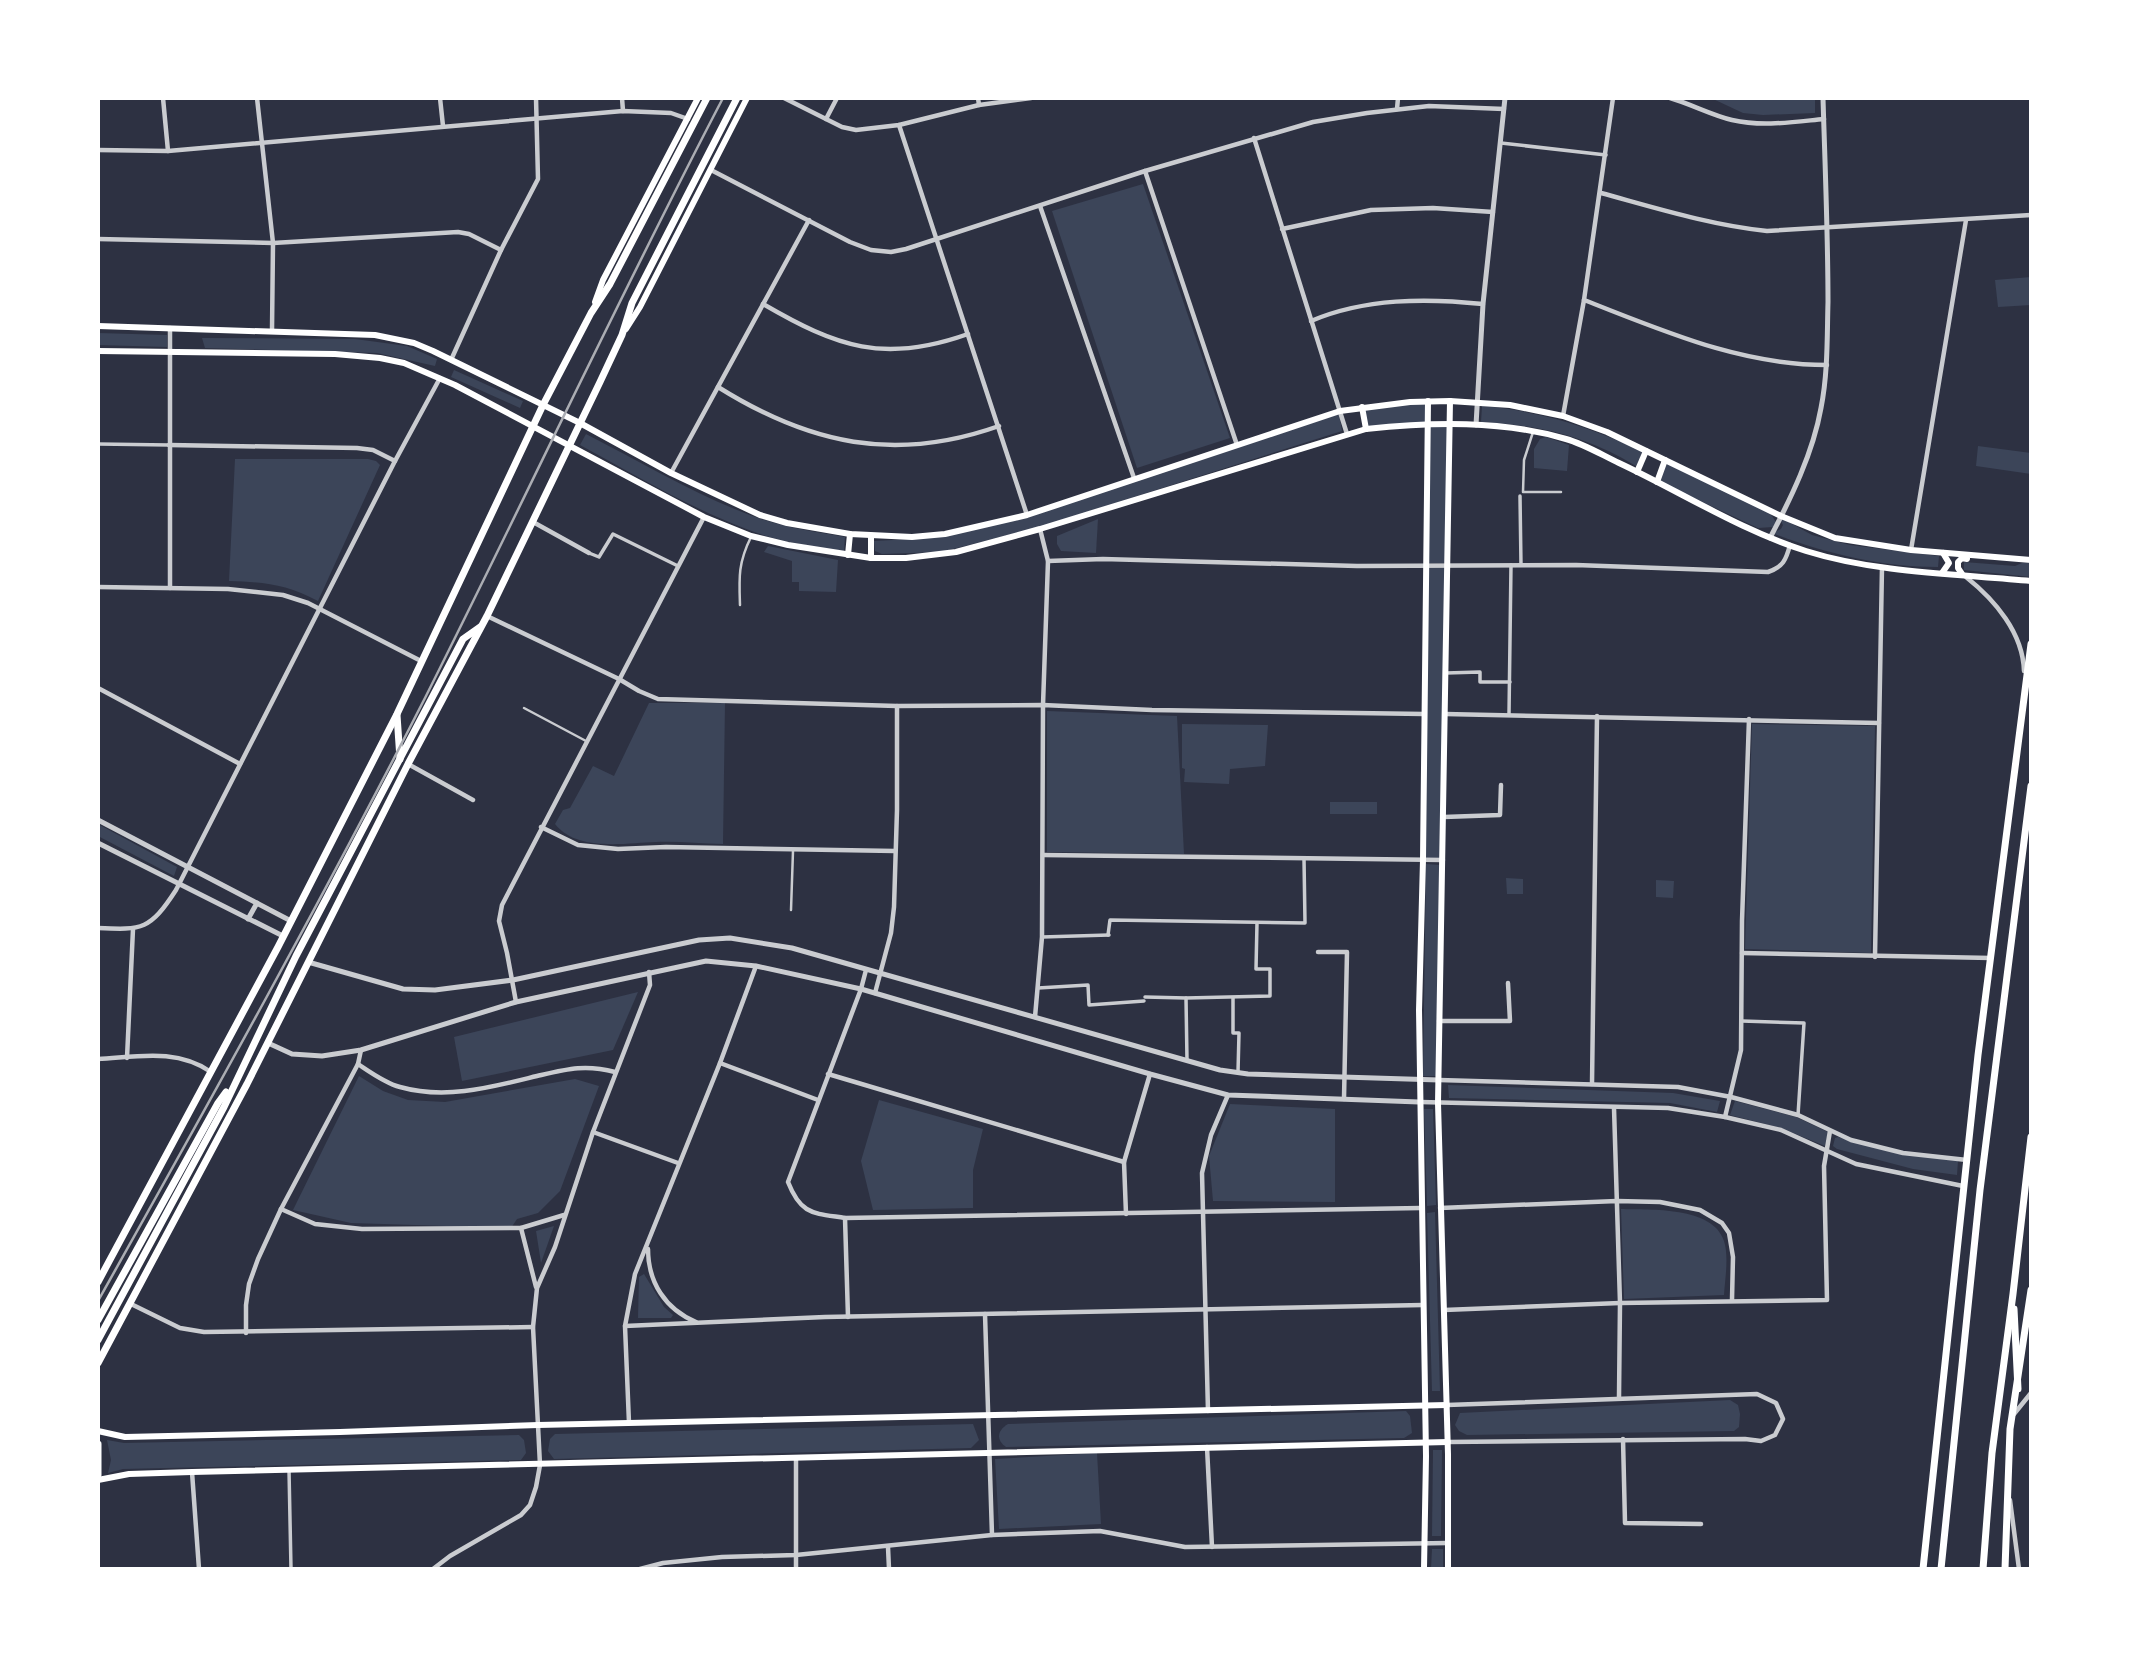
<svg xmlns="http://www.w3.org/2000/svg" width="2129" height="1667" font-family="'Alegreya Sans',sans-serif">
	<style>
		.green { fill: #3c4559 }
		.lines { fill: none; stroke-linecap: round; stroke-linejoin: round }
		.service { stroke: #caccd0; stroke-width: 2.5 }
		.pedestrian { stroke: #caccd0; stroke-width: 3.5 }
		.minor { stroke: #caccd0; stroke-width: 4.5 }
		.tertiary { stroke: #caccd0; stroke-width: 5 }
		.secondary { stroke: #fff; stroke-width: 6 }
		.primary { stroke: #fff; stroke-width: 7 }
		.trunk { stroke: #fff; stroke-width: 7 }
		.rail { stroke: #abadb3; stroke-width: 2.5 }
	</style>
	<rect width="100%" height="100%" fill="#2d3142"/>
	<g class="green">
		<polygon points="1711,98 1815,98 1815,113 1763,115 1743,113"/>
		<polygon points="1143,184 1230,438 1137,468 1052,211"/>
		<polygon points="2031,277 2031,305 1998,307 1995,280"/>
		<polygon points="98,333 167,335 167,347 98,345"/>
		<polygon points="202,338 355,339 407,346 437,359 435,366 377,353 205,348"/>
		<polygon points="454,370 523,401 520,408 451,377"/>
		<polygon points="1428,402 1428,425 1366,430 1364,407"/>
		<path d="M1482 406C1542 411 1588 427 1643 451L1636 466C1586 436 1539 425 1481 422Z"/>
		<polygon points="1339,413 1342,431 1036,528 941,552 882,554 875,551 874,541 911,539 1026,517"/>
		<polygon points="1430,427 1447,427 1447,563 1429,563"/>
		<path d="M586 434C643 463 700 498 761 519 788 528 816 532 845 537L844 551C812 546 779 542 749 530 690 508 635 475 580 445Z"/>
		<polygon points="1546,437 1569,445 1567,471 1534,468 1534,449 1540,439"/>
		<polygon points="1978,446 2031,453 2031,474 1976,466"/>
		<path d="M235 459H368L376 461 380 465 318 601C286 584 264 582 229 581Z"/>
		<polygon points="1667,463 1770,513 1776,522 1773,527 1758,528 1660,482"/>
		<path d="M1778 516 1812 535 1850 545 1939 556 1938 567C1881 567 1824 553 1772 533L1781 529 1783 525Z"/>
		<polygon points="1098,519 1096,553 1061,551 1057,544 1057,536"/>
		<polygon points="768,546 838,560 836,592 799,591 799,582 792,582 792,561 764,552"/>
		<polygon points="1964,562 2015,566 2022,563 2031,563 2031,577 1964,570"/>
		<polygon points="1428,568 1445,568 1440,858 1426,858"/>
		<path d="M649 703H725L723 844C701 844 678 841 656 842 625 843 577 852 555 824L563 810 570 808 593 766 614 776Z"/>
		<polygon points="1047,711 1177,716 1184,854 1047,852"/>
		<polygon points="1182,724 1268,725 1265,766 1230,769 1229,784 1184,782 1185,769 1182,768"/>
		<polygon points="1752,724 1875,726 1871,953 1745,949"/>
		<rect x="1330" y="802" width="47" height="12"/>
		<polygon points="98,824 177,867 174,876 98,836"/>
		<polygon points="1426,864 1440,865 1436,1076 1423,1076"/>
		<polygon points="1506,878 1523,879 1523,894 1507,894"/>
		<polygon points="1656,880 1674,881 1673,898 1656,897"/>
		<polygon points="638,992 613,1050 462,1081 454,1037"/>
		<polygon points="359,1076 383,1091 408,1100 445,1102 575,1079 599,1086 560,1191 538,1213 517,1219 511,1228 351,1223 293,1210"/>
		<polygon points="1448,1085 1673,1093 1720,1101 1717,1112 1670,1103 1449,1098"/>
		<polygon points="879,1100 983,1129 973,1170 973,1208 873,1210 861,1161"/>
		<polygon points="1735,1101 1796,1117 1828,1132 1825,1146 1781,1128 1730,1115"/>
		<polygon points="1230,1104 1335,1109 1335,1202 1213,1201 1209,1156"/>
		<polygon points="1424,1109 1433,1109 1436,1205 1427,1206"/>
		<polygon points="1838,1137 1900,1154 1958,1161 1957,1175 1913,1169 1837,1149 1833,1146 1835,1138"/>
		<path d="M1621 1209C1650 1210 1713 1206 1724 1241 1729 1257 1725 1279 1724 1295L1624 1299Z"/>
		<polygon points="1435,1212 1440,1391 1432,1391 1427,1213"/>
		<polygon points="554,1226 541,1263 536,1231"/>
		<polygon points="644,1274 664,1307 673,1315 671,1318 638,1318 639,1277"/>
		<polygon points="1730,1400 1738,1405 1740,1414 1739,1427 1734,1431 1467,1435 1459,1431 1455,1425 1460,1413"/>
		<path d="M1406 1411 1410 1416 1412 1433 1404 1438 1006 1447C995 1439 998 1430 1008 1424Z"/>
		<polygon points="973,1424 979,1440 971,1448 554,1459 548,1451 550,1439 555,1434"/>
		<polygon points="519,1435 524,1440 526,1453 521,1460 123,1469 108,1473 111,1460 107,1440 124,1443"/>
		<polygon points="1433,1450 1442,1450 1441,1536 1432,1536"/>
		<polygon points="1097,1453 1101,1524 999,1529 995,1459"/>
		<polygon points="1432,1549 1443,1549 1443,1569 1431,1569"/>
	</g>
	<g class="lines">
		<g class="service">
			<polyline points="1533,432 1524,460 1523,492 1561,492"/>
			<path d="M740 605C739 578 738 563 751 537"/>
			<polyline points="524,708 586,741"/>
			<polyline points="791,910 793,851"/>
		</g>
		<g class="pedestrian">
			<polyline points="1501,143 1606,155"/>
			<polyline points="98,444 169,445"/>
			<polyline points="1520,496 1521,565"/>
			<polyline points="589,553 599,557 613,534 678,566"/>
			<polyline points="1446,673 1480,672 1480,682 1510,682"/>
			<polyline points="1509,714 1511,565"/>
			<polyline points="1108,935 1110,920 1305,923 1304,859"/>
			<polyline points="1042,937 1109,935"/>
			<polyline points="1038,988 1088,985 1089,1005 1144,1001"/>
			<polyline points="1145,997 1186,998 1187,1060"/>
			<polyline points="1186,998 1270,996 1270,969 1256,969 1257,923"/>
			<polyline points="1233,998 1233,1033 1239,1033 1238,1072"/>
			<polyline points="1742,1021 1804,1023 1798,1115"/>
			<polyline points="289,1470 291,1569"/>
		</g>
		<g class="minor">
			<polyline points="163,98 168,151"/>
			<polyline points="257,98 273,243 272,331"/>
			<polyline points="440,98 443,126"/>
			<polyline points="622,98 623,111"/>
			<polyline points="784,98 842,127 856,130 899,125 979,105 1031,98"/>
			<polyline points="978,98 979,105"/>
			<path d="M1670 98C1691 104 1711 115 1732 120 1762 127 1793 122 1824 119"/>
			<polyline points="1397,109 1398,98"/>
			<polyline points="826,119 837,98"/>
			<polyline points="899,125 1027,515"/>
			<polyline points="1254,138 1347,434"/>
			<polyline points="98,150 168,151 623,111 671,113 688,119"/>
			<polyline points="711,170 850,242 871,250 891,252 906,249 1145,171 1313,122 1367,113 1429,106 1504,109"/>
			<polyline points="1145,171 1237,445"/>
			<path d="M1601 193C1656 208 1710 225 1767 231L2031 215"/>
			<polyline points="1040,206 1134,478"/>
			<polyline points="1282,229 1371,210 1433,208 1493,212"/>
			<polyline points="98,239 273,243 458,232 469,234 501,250"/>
			<path d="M1584 300C1664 331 1740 365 1827 365"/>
			<path d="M763 304C837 347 884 364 968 334"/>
			<path d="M1311 321C1365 298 1426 298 1483 304"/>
			<polyline points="451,360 501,250 538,179 536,98"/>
			<path d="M718 387C809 444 895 463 999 426"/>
			<polyline points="1563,416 1584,300 1613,98"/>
			<polyline points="169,445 357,448 373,450 395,461"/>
			<polyline points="671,473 809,220"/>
			<polyline points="533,522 589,553"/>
			<polyline points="1911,550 1966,220"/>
			<path d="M1048 561 1103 559 1357 566 1576 565 1768 572C1783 567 1786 560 1790 545"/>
			<path d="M1966 577C1995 600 2023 633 2024 671"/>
			<polyline points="98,587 228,589 283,595 308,603 421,661"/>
			<polyline points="170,588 170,328"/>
			<polyline points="487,616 619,679 639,691 658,699 897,706 1043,705 1152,710 1424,714"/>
			<polyline points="98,688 240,764"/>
			<polyline points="1445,714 1879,723"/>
			<polyline points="408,764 473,800"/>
			<polyline points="1444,817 1500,815 1501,785"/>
			<polyline points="541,827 578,845 618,849 666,847 895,851"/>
			<polyline points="1043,855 1443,860"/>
			<path d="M98 928C143 930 150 930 176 890L395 461 440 378"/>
			<polyline points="1318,952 1347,952 1344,1099"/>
			<polyline points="1742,953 1991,958"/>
			<polyline points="1875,957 1882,567"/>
			<path d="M866 970 861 989 788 1182C801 1215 813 1213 845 1218L1421 1208"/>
			<polyline points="875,993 891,933 894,907 897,810 897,706"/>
			<polyline points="516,1002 507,953 499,921 502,905 704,517"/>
			<polyline points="1035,1017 1042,937 1043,705 1048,561 1040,529"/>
			<polyline points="1439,1021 1510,1021 1508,983"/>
			<polyline points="127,1058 133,929"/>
			<path d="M98 1059C137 1057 176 1048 211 1072"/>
			<polyline points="720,1063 818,1100"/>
			<path d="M358 1064C370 1072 385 1083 400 1087 446 1100 492 1087 537 1076 567 1069 585 1064 615 1072"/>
			<polyline points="828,1074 1124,1162"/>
			<polyline points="1439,1080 1678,1087 1731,1097 1798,1115 1851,1140 1903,1153 1967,1160"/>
			<polyline points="1592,1084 1597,716"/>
			<polyline points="1420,1102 1668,1108 1725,1117 1781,1130 1856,1164 1963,1186"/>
			<polyline points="1614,1108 1620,1303 1619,1397"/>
			<polyline points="1725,1117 1741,1050 1742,921 1749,719"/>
			<polyline points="593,1132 678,1163"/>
			<polyline points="1440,1208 1617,1201 1660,1202 1700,1210 1722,1223 1729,1233 1733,1257 1732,1300"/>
			<polyline points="281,1209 315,1224 362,1229 521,1228 564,1215"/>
			<polyline points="1126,1214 1124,1162 1150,1074"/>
			<polyline points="845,1218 848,1317"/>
			<polyline points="521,1228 536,1287"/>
			<path d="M648 1249C648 1282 665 1309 696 1322"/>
			<polyline points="131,1304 180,1328 204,1332 533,1327"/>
			<polyline points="1444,1310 1620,1303 1827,1300 1824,1166 1830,1131"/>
			<polyline points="985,1314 992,1535"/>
			<polyline points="625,1326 825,1317 1423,1305"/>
			<polyline points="246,1333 246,1305 249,1284 258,1259 281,1209 358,1064 361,1050"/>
			<polyline points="1447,1405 1757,1394 1776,1403 1783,1419 1775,1435 1761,1441 1745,1439 1448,1442"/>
			<polyline points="1208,1411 1202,1173 1211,1135 1228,1095"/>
			<polyline points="2014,1414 2031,1393"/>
			<polyline points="629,1423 625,1326 635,1274 720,1063 756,966"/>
			<polyline points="1623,1439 1625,1523 1701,1524"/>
			<polyline points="1207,1447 1212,1547"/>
			<polyline points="192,1472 199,1569"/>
			<polyline points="2010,1500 2019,1569"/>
			<polyline points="888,1547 889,1569"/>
			<polyline points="433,1569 450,1556 521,1515 530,1505 536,1487 540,1465 533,1327 537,1288 555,1247 593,1132 650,985 649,972"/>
			<polyline points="640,1569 663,1563 722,1557 796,1555 992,1535 1100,1531 1185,1547 1448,1543"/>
			<polyline points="796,1569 796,1458"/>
		</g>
		<g class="tertiary">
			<polyline points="1476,425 1483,304 1505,98"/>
			<path d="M1770 538C1791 498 1813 453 1821 408 1828 373 1827 337 1828 302 1828 234 1825 166 1823 98"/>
			<polyline points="98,820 291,921"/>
			<polyline points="98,843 283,936"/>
			<polyline points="248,919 257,903"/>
			<polyline points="308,962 403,989 435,990 513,980 699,940 730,938 792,948 1220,1070 1248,1074 1439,1080"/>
			<polyline points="268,1043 292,1054 322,1056 361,1050 516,1002 706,961 756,966 861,989 1150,1074 1228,1095 1419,1102"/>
		</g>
		<g class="secondary">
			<polyline points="595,302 603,280 698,98"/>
			<polyline points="98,326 375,335 414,343 433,351 580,423 671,473 760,515 787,523 850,534 912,537 945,534 1027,515 1340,411 1410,402 1450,401 1510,405 1563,416 1607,432 1781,516 1835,538 1911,550 2031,560"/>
			<polyline points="626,329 640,307 747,98"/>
			<path d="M98 351 335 354 380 358 404 363 455 385 704 517 751 536 788 545 871 558H906L956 552 1040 529 1366 429C1432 422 1501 420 1566 439 1584 444 1602 455 1619 463 1681 492 1740 530 1806 551 1876 573 1958 574 2031 581"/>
			<polyline points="1362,407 1366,429"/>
			<polyline points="1637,472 1646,451"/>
			<polyline points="1657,482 1665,460"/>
			<polyline points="848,555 850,534"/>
			<polyline points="871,558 871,536"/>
			<polyline points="1942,573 1949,563 1943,553"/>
			<polyline points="1962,574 1958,568 1958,562 1962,558 1967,559"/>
			<polyline points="98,1431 125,1437 340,1432 538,1425 1447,1405"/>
			<polyline points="98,1480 129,1474 192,1472 1448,1442"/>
			<polyline points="1424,1569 1426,1456 1419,1010 1423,860 1428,401"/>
			<polyline points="1448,1569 1448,1454 1438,1103 1450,401"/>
		</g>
		<g class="primary">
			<polyline points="397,715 400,759"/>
			<polyline points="98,1282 278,947 397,714 543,405 591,313 610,284 707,98"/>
			<polyline points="98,1320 218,1103 226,1092"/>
			<polyline points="98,1340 224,1107 296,956 463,639 480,627"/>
			<polyline points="98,1363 247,1084 408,764 487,616 600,382 622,335 632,303 737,98"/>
			<polyline points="98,1444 98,1475"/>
			<polyline points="1923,1569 1978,1055 2031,644"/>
			<polyline points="2005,1569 2010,1429 2031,1290"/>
		</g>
		<g class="trunk">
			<polyline points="2014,1309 2018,1389"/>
			<polyline points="1941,1569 1980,1190 2031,786"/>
			<polyline points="1983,1569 1992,1453 2013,1294 2031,1137"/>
		</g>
		<path class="rail" d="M98 1301C210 1101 322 900 426 696 526 497 620 295 723 98"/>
	</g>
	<rect width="2129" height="1667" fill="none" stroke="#ffffff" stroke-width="200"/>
</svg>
